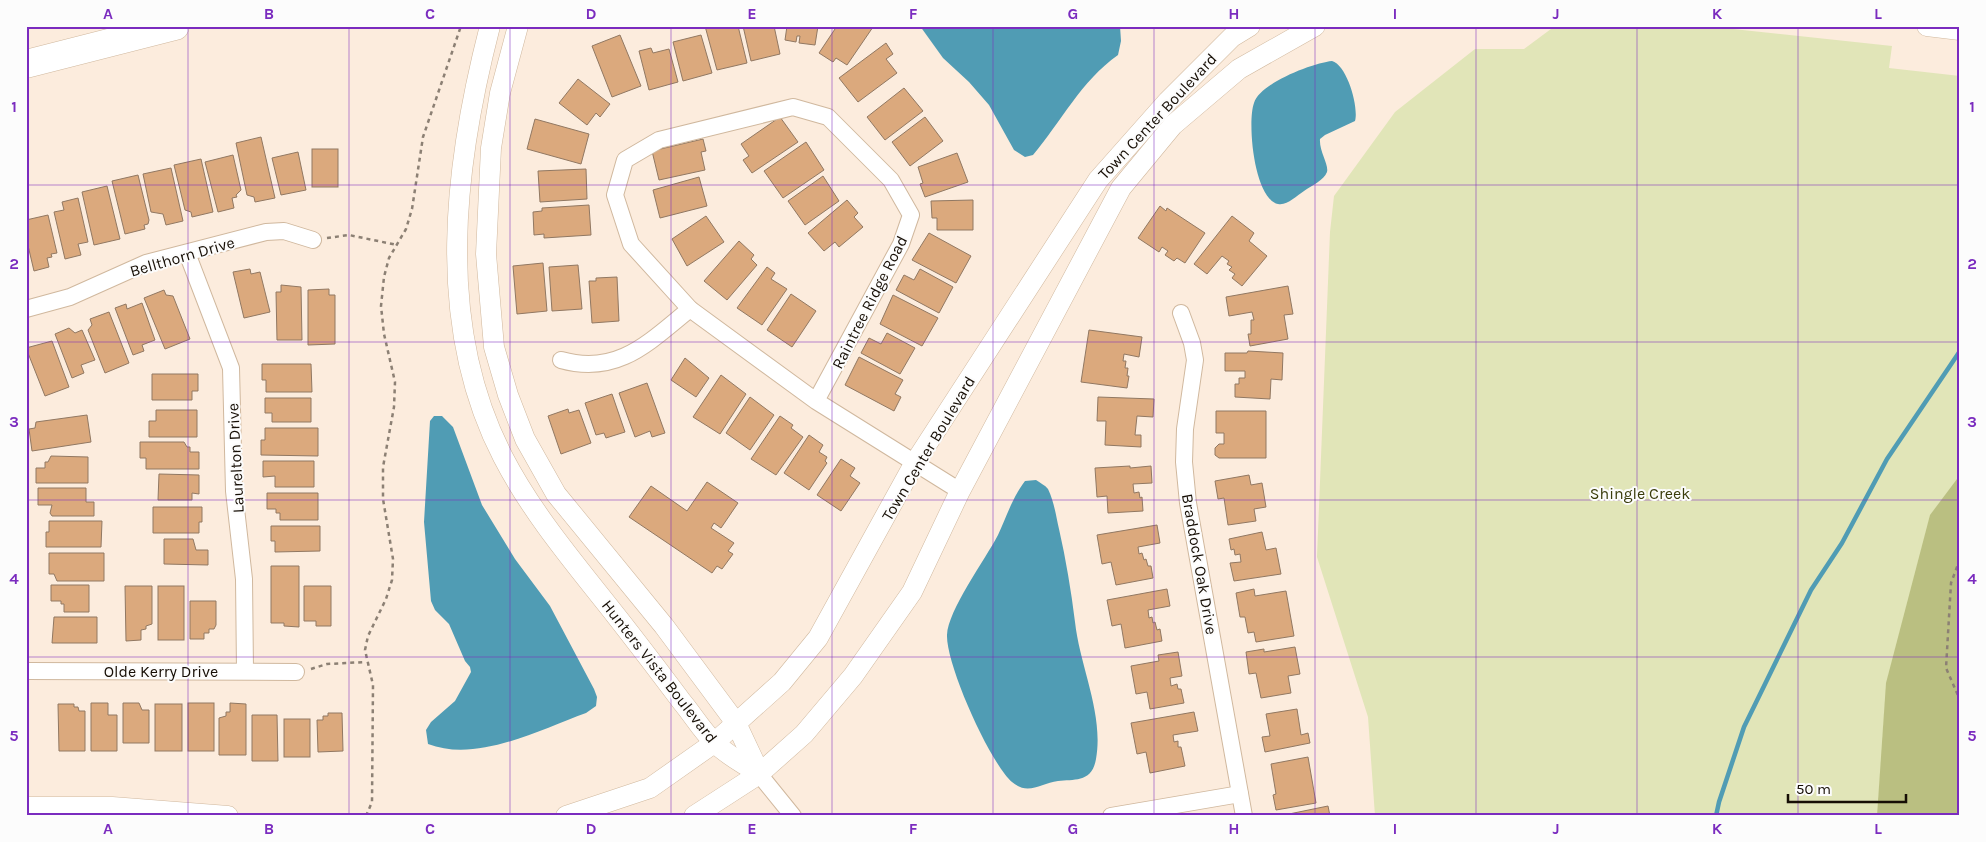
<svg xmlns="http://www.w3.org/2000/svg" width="1986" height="842" font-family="Karla,sans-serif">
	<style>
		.green { fill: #e1e5b8 }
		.forest { fill: #babf81 }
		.water { fill: #509cb4 }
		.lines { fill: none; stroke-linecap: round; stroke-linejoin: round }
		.stream { stroke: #509cb4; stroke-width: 4.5 }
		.building { fill: #dba97d; stroke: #917862 }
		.minor-casing { stroke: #d0b89e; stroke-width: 18 }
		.tertiary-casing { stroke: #d0b89e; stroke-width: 21 }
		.motorway-casing { stroke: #d0b89e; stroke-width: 29 }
		.path { stroke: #8c8074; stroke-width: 2.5; stroke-dasharray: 4 4; stroke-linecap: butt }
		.minor { stroke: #fff; stroke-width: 16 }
		.tertiary { stroke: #fff; stroke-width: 20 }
		.motorway { stroke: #fff; stroke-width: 28 }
		.grid { fill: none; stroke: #7b2cbf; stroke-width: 1; stroke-opacity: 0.55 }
		.labels { text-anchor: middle; stroke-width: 4; stroke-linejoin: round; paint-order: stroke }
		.street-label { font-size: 16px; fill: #160e05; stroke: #fcfcfc }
		.park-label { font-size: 16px; fill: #3a3c0b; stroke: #fcfcfc }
		.neatline { fill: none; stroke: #7b2cbf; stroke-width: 2 }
		.grid-label { font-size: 16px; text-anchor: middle; font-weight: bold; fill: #7b2cbf }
	</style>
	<rect width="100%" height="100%" fill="#fcecdd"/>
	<polygon class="green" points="1555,26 1705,26 1892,46 1889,68 1960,76 1960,621 1926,816 1375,816 1368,717 1317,557 1330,232 1334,196 1395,112 1475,49 1524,49"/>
	<polygon class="forest" points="1960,475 1960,816 1877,816 1886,683 1930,515"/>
	<g class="water">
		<path d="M920 26H1120L1121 41 1118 55C1081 81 1061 122 1033 155L1025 157 1014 150 989 105 969 82 943 58Z"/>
		<path d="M1332 61C1347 65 1359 107 1355 121L1325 135 1320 139C1319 151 1329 165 1327 172 1324 180 1311 186 1304 191 1296 196 1287 206 1278 204 1254 199 1247 122 1254 103 1260 83 1313 63 1332 61Z"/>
		<path d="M434 416H442L453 427 482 505 515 559 550 606 594 689 597 697 596 706 586 713C539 730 477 763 428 744L426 730 431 722 455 701 471 672 470 667 465 661 449 624 435 610 431 601 424 522 430 421Z"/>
		<path d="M1036 480C1040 483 1045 485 1048 489 1054 501 1056 516 1059 529 1066 560 1071 590 1075 622 1080 667 1104 714 1096 759 1092 783 1074 779 1058 781 1041 783 1028 796 1012 782 990 763 946 665 947 635 948 610 985 560 998 535 1007 516 1012 498 1025 481Z"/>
	</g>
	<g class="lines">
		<polyline class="stream" points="1716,816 1719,802 1744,727 1811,590 1842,543 1887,459 1960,351"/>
	</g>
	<g class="building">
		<polygon points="705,26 738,26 747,63 717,70"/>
		<polygon points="743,26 774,26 780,54 751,61"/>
		<polygon points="787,26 818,26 815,45 799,43 800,36 797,36 796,42 785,40"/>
		<polygon points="837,26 873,27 847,65 836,58 833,62 819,53"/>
		<polygon points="620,35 641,86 612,97 592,46"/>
		<polygon points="701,35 712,73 683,81 673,42"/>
		<polygon points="886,43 893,54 886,59 897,73 858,102 839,78"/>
		<polygon points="651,48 653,53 669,49 678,82 649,90 639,51"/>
		<polygon points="578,79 610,104 600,117 596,113 587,125 559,103"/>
		<polygon points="904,88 923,111 885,140 867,117"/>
		<polygon points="780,117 798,142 752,173 743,160 749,156 741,144"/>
		<polygon points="925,117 943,141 910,166 892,142"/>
		<polygon points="535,119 589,134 581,164 527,149"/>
		<polygon points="261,137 275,198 255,202 254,197 247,195 236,143"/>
		<polygon points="703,139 706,151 701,152 705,170 659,180 652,151"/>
		<polygon points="806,142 824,170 783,198 764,171"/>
		<rect x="312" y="149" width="26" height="38"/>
		<polygon points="298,152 306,190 281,195 272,158"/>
		<polygon points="957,153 968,182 925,197 920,184 923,183 918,167"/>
		<polygon points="233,155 241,190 236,195 237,197 232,198 234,208 218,212 205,162"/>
		<polygon points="201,159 213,212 192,217 191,212 185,210 174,165"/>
		<polygon points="171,168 183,221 166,225 163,214 151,212 143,174"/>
		<polygon points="586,169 587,199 540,202 538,171"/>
		<polygon points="138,175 149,220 148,224 144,225 145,229 125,234 112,181"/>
		<polygon points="823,176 839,201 805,225 788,201"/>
		<polygon points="699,177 707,206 660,218 653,190"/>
		<polygon points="107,186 120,239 94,245 82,192"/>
		<polygon points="78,198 88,242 78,244 81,255 65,259 54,212 64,210 62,202"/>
		<polygon points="847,200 858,213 854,217 863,227 839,247 835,242 824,251 808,233"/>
		<polygon points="973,200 973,230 937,230 937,218 932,218 931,201"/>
		<polygon points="589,205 591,235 544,238 544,234 534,235 533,212 542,211 542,208"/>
		<polygon points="1160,206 1166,211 1167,208 1205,233 1185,263 1177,258 1174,261 1165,255 1168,251 1162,247 1159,252 1138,238"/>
		<polygon points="48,215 57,253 51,254 52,257 47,258 49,267 34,271 26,237 26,220"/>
		<polygon points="706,216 724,242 687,266 672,239"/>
		<polygon points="1232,216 1254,233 1249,241 1267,256 1242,286 1232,278 1235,274 1229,270 1232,267 1227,264 1229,261 1222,256 1207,274 1194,264"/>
		<polygon points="929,233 971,256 956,283 912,260"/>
		<polygon points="739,241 754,255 751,259 757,265 727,300 704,281"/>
		<polygon points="543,263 547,311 517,314 513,266"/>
		<polygon points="578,265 582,309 552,311 549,267"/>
		<polygon points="767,267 775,273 771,279 787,289 762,325 737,308"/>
		<polygon points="250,269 251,274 260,272 270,312 244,318 233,272"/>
		<polygon points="920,269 953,287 939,313 896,290 904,275 914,280"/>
		<polygon points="617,277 619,321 592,323 589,281 596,281 596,278"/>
		<polygon points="281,285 301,287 302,340 277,340 276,292 281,292"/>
		<polygon points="1288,286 1293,314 1284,315 1288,339 1250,346 1248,334 1251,334 1251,320 1254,320 1252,312 1229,316 1226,297"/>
		<polygon points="329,289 329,295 335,295 335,344 308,345 308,290"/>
		<polygon points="164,290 166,295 173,296 190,339 165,349 144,298"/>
		<polygon points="791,294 816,311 792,347 767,330"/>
		<polygon points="893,295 938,318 922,346 880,324"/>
		<polygon points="142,303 155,340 142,345 144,351 133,355 115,308 126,304 127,309"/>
		<polygon points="109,312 129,363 105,373 88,330 92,325 90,319"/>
		<polygon points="69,328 75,333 82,330 95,360 81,365 84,373 72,378 55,334"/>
		<polygon points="1089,330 1142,337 1139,357 1124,354 1123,361 1126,361 1125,368 1128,368 1127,376 1129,376 1127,388 1081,382"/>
		<polygon points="887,333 915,348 900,374 861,353 869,338 881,344"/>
		<polygon points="52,341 69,387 45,396 26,348"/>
		<polygon points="1248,351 1283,353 1282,380 1271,379 1270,399 1235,397 1235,384 1239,384 1239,378 1245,378 1245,371 1225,371 1225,353 1247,353"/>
		<polygon points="859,357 903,380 895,394 901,397 894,411 845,385"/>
		<polygon points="685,358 709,378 696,397 671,380"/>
		<polygon points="262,364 311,364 312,392 266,392 266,380 262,380"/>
		<polygon points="152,374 198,374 198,391 192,391 192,400 152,400"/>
		<polygon points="721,375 746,394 720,434 693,417"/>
		<polygon points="647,383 665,433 652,437 650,431 635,437 619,393"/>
		<polygon points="612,394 625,432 606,438 604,433 596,435 585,403"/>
		<polygon points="750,397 774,415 750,450 726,433"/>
		<polygon points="1098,397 1154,399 1153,417 1137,416 1135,435 1141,435 1141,447 1105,445 1106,421 1097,421"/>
		<polygon points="265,398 311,398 311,422 272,422 272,413 265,413"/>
		<polygon points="568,409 569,413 579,410 591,443 561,454 548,416"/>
		<polygon points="156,410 197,410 197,437 149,437 149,421 156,421"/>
		<polygon points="1216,411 1266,411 1266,458 1219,458 1215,455 1215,448 1219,444 1224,444 1224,433 1216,433"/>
		<polygon points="87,415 91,442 32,451 29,429 35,428 36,422"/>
		<polygon points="780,416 793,425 791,428 803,437 776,475 751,459"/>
		<polygon points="265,428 318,428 318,456 261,455 261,440 265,440"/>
		<polygon points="809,435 823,445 819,452 827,457 825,461 827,463 809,490 784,473"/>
		<polygon points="140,442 184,442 187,447 190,447 190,452 199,452 199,469 146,469 146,458 140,458"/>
		<polygon points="51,456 88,457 88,483 36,483 36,468 45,468 45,462 48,462"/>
		<polygon points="841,459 855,468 850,476 860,483 841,511 817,495"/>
		<polygon points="263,461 314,461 314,487 275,487 275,476 263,477"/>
		<polygon points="1130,466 1130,468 1151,466 1152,483 1133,484 1134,493 1139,492 1140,498 1142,497 1143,511 1108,513 1107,496 1097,497 1095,468"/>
		<polygon points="159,474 199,475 199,494 192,493 192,500 158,500"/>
		<polygon points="1249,475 1251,485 1262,483 1266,507 1254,509 1256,521 1228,525 1224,498 1218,499 1215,481"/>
		<polygon points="707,482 738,503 721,528 714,523 711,528 734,543 728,551 733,554 722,569 717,566 712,573 629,517 651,486 687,511"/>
		<polygon points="38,488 86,488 86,502 94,502 94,516 52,516 50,513 52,505 38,505"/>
		<polygon points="267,493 318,493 318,520 280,520 280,513 276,513 276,509 267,509"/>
		<polygon points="153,507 202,507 202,522 199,522 199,533 153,533"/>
		<polygon points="49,521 102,521 101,547 46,547 46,532 49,532"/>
		<polygon points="1157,525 1160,543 1138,547 1139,554 1142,553 1144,560 1146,559 1148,566 1151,566 1153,578 1116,585 1111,562 1102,564 1097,535"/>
		<polygon points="271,526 320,526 320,551 275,552 275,541 271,541"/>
		<polygon points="1262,532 1266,550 1276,548 1281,574 1234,581 1230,563 1241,562 1240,554 1235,555 1234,549 1231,550 1229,539"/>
		<polygon points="164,539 193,539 196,550 208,550 208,565 164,564"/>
		<polygon points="49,553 104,553 104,581 57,581 54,574 49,574"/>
		<polygon points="271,566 299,566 299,627 284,626 284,623 271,623"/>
		<polygon points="51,585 89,585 89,612 64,612 64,604 61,604 61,601 51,601"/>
		<polygon points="125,586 152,586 152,624 146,626 146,629 141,630 141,640 126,641"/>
		<rect x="158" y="586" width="26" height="54"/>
		<polygon points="304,586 331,586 331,626 316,626 316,621 304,621"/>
		<polygon points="1167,589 1170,606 1148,610 1149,618 1152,617 1153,623 1155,622 1157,630 1160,629 1162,641 1125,648 1121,624 1112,626 1107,600"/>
		<polygon points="1254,589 1255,596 1286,591 1294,636 1256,642 1254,632 1248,633 1245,617 1240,617 1236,593"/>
		<polygon points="190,601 216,601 216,625 214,629 209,629 209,633 204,633 204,639 190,639"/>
		<polygon points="54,617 97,617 97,643 52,643"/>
		<polygon points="1295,647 1300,674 1288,676 1291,693 1261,698 1256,673 1249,674 1246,652 1264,649 1264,652"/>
		<polygon points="1178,652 1182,676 1170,678 1171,686 1177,684 1178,689 1181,689 1184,703 1150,709 1147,692 1136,694 1131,666 1159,661 1158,655"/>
		<polygon points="91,703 108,703 108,715 117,715 117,751 91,751"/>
		<polygon points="123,703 139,703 142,710 149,710 149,743 123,743"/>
		<rect x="188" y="703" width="26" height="48"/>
		<polygon points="230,703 246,704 246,755 219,755 219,718 226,716 226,712 230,712"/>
		<polygon points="58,704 74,704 74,707 78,707 79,711 85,711 85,751 59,751"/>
		<rect x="155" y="704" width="27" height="47"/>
		<polygon points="1297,709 1301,735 1308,733 1310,743 1265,752 1262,737 1270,736 1266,714"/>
		<polygon points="1194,712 1198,731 1173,735 1174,742 1178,741 1178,747 1181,747 1185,766 1150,773 1146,752 1137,754 1131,723"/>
		<polygon points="328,713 342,713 343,751 318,752 317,720 323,720 323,716 328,716"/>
		<polygon points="252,715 277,715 278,761 252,761"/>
		<rect x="284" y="719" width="26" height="38"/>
		<polygon points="1308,757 1316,803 1276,810 1273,795 1276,794 1271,764"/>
		<polygon points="1328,806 1330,816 1288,816 1289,814"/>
	</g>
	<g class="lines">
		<g class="minor-casing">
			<g id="minor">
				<polyline points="187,253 231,368 234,491 244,579 245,671"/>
				<polyline points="26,309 70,297 146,263 266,232 284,231 313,240"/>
				<polyline points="1181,313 1192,343 1195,360 1185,429 1184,462 1188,503 1244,816"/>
				<path d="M561 360C618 376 649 342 690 309"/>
				<polyline points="816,401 901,244 911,215 891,180 828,117 793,107 659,140 625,160 615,195 631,244 690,309 816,401 960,491"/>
				<polyline points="26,671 296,672"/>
				<polyline points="759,774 793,816"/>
				<polyline points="1111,816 1240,794"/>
			</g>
		</g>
		<g class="tertiary-casing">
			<g id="tertiary">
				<path d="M490 26C454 165 434 324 503 457 533 515 577 566 617 617 639 645 661 674 682 702 693 715 702 731 714 742 726 755 745 764 759 774"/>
				<polyline points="518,26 500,93 491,148 486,254 494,347 508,395 525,439 556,494 664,626 736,723 759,772"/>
				<polyline points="1927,26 1960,30"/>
				<polyline points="26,807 112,807 228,816"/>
				<polyline points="566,816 650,788 714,743 782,682 818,638 914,464 1098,180 1168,101 1232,37 1250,26"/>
				<polyline points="694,816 759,774 804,734 853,676 912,592 960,491 1121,188 1173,125 1239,69 1315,26"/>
			</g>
		</g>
		<g class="motorway-casing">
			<polyline id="motorway" points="26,64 175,26"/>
		</g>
		<g class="path">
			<polyline points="327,238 349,235 397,245"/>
			<polyline points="1960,559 1951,583 1946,668 1960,700"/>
			<polyline points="311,669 327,664 366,662"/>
			<polyline points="366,816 372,802 373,685 365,650 368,636 386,599 392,580 393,559 383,499 383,467 394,407 395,382 384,334 381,306 384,277 389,258 406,229 412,209 423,137 461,26"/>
		</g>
		<use href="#minor" class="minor"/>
		<use href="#tertiary" class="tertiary"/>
		<use href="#motorway" class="motorway"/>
	</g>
	<path class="grid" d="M188 26V816M349 26V816M510 26V816M671 26V816M832 26V816M993 26V816M1154 26V816M1315 26V816M1476 26V816M1637 26V816M1798 26V816M26 185H1960M26 342H1960M26 500H1960M26 657H1960"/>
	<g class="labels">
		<g class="street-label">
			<text transform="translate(1157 116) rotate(-47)" y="6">Town Center Boulevard</text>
			<text transform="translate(182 256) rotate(-16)" y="6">Bellthorn Drive</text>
			<text transform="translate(869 302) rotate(-63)" y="6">Raintree Ridge Road</text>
			<text transform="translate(928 448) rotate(-59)" y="6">Town Center Boulevard</text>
			<text transform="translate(235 458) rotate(-93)" y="6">Laurelton Drive</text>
			<text transform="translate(1200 564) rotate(80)" y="6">Braddock Oak Drive</text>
			<text x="161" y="677">Olde Kerry Drive</text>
			<text transform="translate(660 671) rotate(52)" y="6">Hunters Vista Boulevard</text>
		</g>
		<g class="park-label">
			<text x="1640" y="499">Shingle Creek</text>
		</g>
	</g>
	<rect width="1986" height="842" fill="none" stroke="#fcfcfc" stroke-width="55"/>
	<path d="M1788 794v8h118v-8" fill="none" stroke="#160e05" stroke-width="2.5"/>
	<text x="1796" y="794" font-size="15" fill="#160e05" stroke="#fcfcfc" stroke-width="4" paint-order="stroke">50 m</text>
	<rect x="28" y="28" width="1930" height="786" class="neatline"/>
	<g class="grid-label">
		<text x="108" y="19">A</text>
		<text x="269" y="19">B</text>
		<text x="430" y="19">C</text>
		<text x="591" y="19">D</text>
		<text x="752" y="19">E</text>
		<text x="913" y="19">F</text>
		<text x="1073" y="19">G</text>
		<text x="1234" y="19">H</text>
		<text x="1395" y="19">I</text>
		<text x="1556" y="19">J</text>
		<text x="1717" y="19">K</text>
		<text x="1878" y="19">L</text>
		<text x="14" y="112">1</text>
		<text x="1972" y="112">1</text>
		<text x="14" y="269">2</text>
		<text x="1972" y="269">2</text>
		<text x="14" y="427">3</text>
		<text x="1972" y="427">3</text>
		<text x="14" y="584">4</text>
		<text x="1972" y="584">4</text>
		<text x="14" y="741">5</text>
		<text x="1972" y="741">5</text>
		<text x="108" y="834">A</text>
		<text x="269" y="834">B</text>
		<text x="430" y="834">C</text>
		<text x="591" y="834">D</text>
		<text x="752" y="834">E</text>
		<text x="913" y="834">F</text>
		<text x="1073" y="834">G</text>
		<text x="1234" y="834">H</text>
		<text x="1395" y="834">I</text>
		<text x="1556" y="834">J</text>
		<text x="1717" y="834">K</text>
		<text x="1878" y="834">L</text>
	</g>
</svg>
